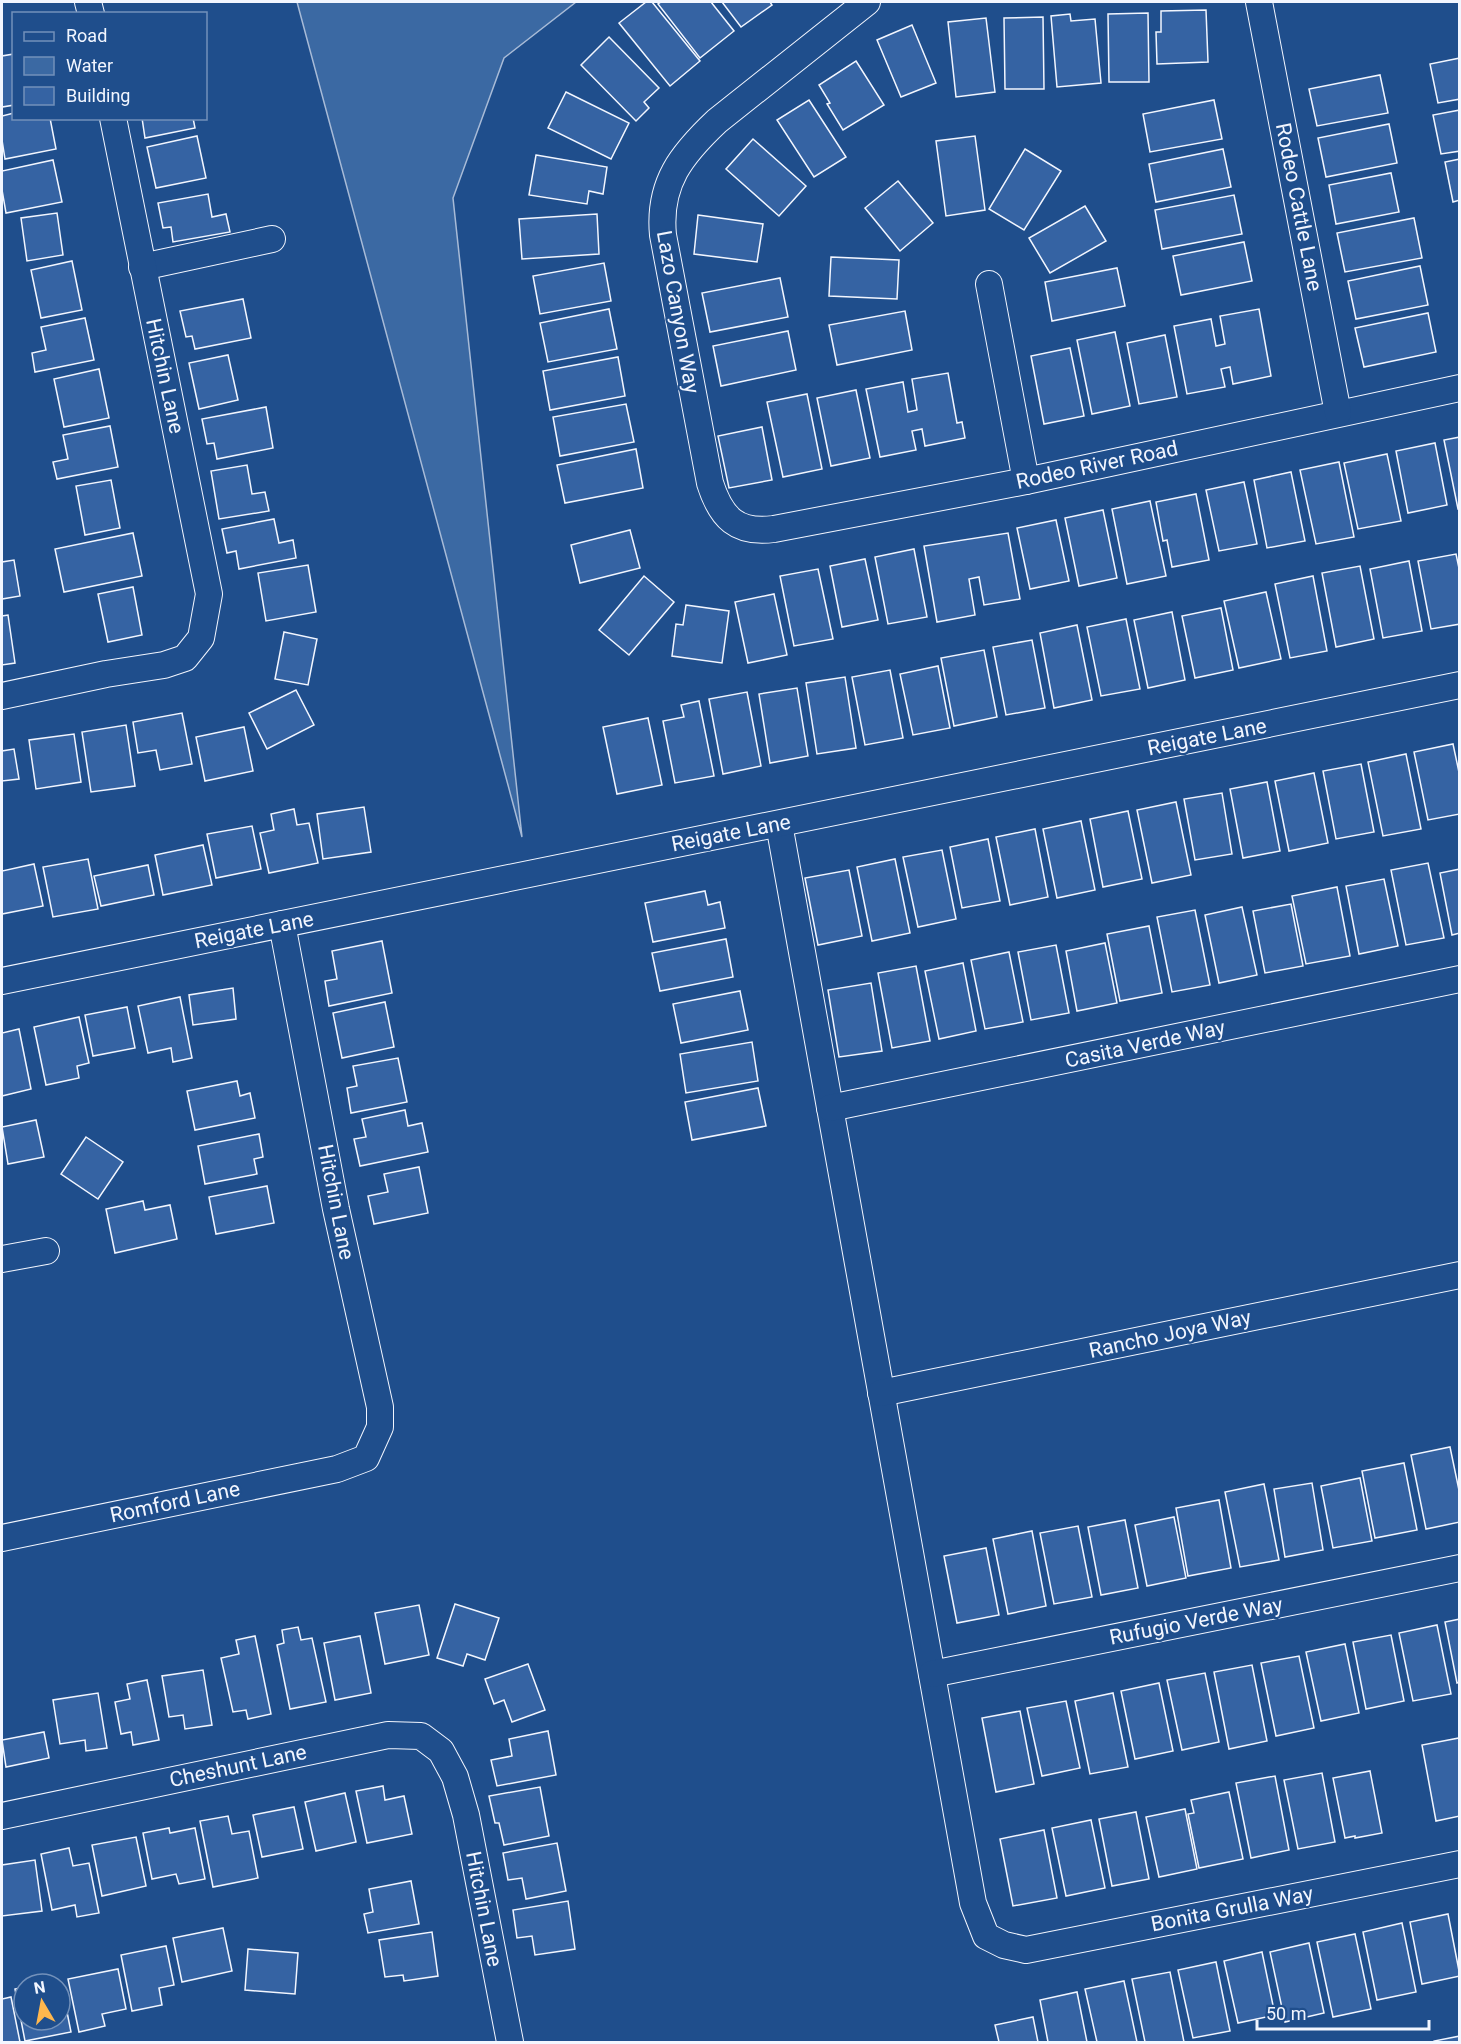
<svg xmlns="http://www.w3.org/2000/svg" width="1461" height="2044" font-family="Roboto,sans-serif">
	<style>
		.water { fill: #3b69a3; stroke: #a8bbd7; stroke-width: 1.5 }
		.building { fill: #3563a3; stroke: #f2f6ff; stroke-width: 1.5 }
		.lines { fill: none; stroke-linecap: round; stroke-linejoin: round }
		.minor-casing { stroke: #f2f6ff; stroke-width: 28 }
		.minor { stroke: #1f4e8c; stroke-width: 26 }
		.labels { text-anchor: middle; stroke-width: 4.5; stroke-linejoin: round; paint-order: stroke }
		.street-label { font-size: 21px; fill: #f2f6ff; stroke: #1f4e8c }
	</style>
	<rect width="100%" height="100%" fill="#1f4e8c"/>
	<polygon class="water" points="297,2 576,2 504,58 453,198 522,837"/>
	<g class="building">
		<polygon points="646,2 652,2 700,61 670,86 619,23"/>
		<polygon points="661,2 711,2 734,31 700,58 658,4"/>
		<polygon points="722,2 770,2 772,5 741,27"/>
		<polygon points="1206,10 1208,62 1157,64 1156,32 1161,32 1161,11"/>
		<polygon points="1148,13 1149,82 1109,82 1108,14"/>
		<polygon points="1070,14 1071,21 1095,19 1101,83 1057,87 1051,16"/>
		<polygon points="1043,17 1044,89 1005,89 1004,18"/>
		<polygon points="986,18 995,92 956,97 948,22"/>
		<polygon points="912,25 936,83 901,97 877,40"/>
		<polygon points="609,37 659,88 644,102 649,108 636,121 581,65"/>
		<polygon points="14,54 14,105 2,107 2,56"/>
		<polygon points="1460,58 1460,99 1438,103 1430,64"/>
		<polygon points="856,61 884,105 843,130 827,104 830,103 819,85"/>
		<polygon points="1380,75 1388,113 1317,126 1309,89"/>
		<polygon points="566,92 629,123 611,159 548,128"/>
		<polygon points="809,100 846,157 814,177 777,120"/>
		<polygon points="1214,100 1222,139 1150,152 1143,114"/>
		<polygon points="1460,110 1460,151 1441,154 1433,115"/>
		<polygon points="14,113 14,118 50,118 56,149 5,159 2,140 2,116"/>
		<polygon points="142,118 193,118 195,128 145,138"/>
		<polygon points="1389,124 1397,163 1326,177 1318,138"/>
		<polygon points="197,136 206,178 156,188 147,147"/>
		<polygon points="975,136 985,210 946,216 936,141"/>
		<polygon points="753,139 806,186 779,216 726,169"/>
		<polygon points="1025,149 1061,171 1024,230 989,209"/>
		<polygon points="1223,149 1231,187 1156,202 1149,164"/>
		<polygon points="536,155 607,167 603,194 589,191 587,204 529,195"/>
		<polygon points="1460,159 1460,200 1453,202 1445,162"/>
		<polygon points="53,160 62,202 6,213 2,190 2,171"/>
		<polygon points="1391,173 1399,212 1336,224 1329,185"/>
		<polygon points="898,181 933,223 900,251 865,208"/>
		<polygon points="208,194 212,217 226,214 230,232 173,242 171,227 163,228 158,203"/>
		<polygon points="1234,195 1242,234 1162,249 1155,210"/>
		<polygon points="1085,206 1106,241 1050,273 1029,238"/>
		<polygon points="57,213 63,255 27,261 21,218"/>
		<polygon points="597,214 599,254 522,259 519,219"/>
		<polygon points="698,215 763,224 757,262 694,254"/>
		<polygon points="1414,218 1422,258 1345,272 1337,233"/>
		<polygon points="1244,242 1252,281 1181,295 1173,256"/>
		<polygon points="831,257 899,260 897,299 829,296"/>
		<polygon points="72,261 82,310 41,318 31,270"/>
		<polygon points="604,263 611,301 540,314 533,276"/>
		<polygon points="1420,266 1428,305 1356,319 1348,281"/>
		<polygon points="1117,268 1125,306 1052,321 1045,282"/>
		<polygon points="780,278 788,317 710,332 702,293"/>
		<polygon points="243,299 251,338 195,349 192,336 186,337 180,311"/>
		<polygon points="609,309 617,349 548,362 540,323"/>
		<polygon points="1259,309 1271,376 1233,384 1230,367 1221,369 1225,387 1187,394 1174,326 1211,319 1216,346 1225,344 1220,316"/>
		<polygon points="905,311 912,350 837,365 829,325"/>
		<polygon points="1428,313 1436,352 1364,367 1355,328"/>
		<polygon points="85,318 94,360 35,372 32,353 46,350 41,327"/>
		<polygon points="788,331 796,370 721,386 713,346"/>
		<polygon points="1115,332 1130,406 1092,414 1077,340"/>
		<polygon points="1165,335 1177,397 1139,404 1127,343"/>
		<polygon points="1070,348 1084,416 1044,424 1031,356"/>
		<polygon points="228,355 238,400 199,409 189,363"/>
		<polygon points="618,357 625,396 550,410 543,371"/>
		<polygon points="99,369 109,418 64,427 54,379"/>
		<polygon points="948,373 957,423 962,422 965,438 925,446 922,429 912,431 916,450 880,457 866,389 903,382 908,412 917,410 912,379"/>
		<polygon points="856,390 870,458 831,466 817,398"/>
		<polygon points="807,394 822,469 783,477 767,402"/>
		<polygon points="626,404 634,442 560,456 553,417"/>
		<polygon points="266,407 273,448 217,459 214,443 207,444 202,419"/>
		<polygon points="110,426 118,467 57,479 53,462 68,459 63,435"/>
		<polygon points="762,427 772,480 729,488 718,436"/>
		<polygon points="1460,437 1460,508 1458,509 1444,440"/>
		<polygon points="1435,443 1447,505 1408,513 1396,451"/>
		<polygon points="636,449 643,488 565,503 557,465"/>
		<polygon points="1387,454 1401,521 1358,529 1344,463"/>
		<polygon points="1339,462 1354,537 1316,544 1300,470"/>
		<polygon points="247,465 252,494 265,492 269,511 219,519 211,471"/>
		<polygon points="1291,472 1305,541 1267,548 1254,480"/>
		<polygon points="111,480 120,528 85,535 76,486"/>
		<polygon points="1244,482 1257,544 1219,551 1206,490"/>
		<polygon points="1196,494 1209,560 1172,567 1167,540 1163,541 1156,502"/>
		<polygon points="1150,501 1166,576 1127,584 1112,509"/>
		<polygon points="1103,510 1117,578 1079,586 1065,518"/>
		<polygon points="274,519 279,543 293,540 296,558 239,569 236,551 227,553 222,529"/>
		<polygon points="1056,520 1069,581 1030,589 1017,528"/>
		<polygon points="630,530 640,568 580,583 571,545"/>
		<polygon points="133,533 142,576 64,592 55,549"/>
		<polygon points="1008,533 1020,599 984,605 979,577 969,579 975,615 937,622 924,546"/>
		<polygon points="914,549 927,617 888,624 875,557"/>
		<polygon points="1456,554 1460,573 1460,624 1431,629 1418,561"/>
		<polygon points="865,559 878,620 842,627 830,566"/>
		<polygon points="14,560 20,596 2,599 2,562"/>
		<polygon points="1409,561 1422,631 1383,638 1370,569"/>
		<polygon points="308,565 316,612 266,621 258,573"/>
		<polygon points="1360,566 1374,639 1336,647 1322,573"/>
		<polygon points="818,569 833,639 794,646 780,576"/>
		<polygon points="644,576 674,602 629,655 599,630"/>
		<polygon points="1313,576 1327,651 1290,658 1275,584"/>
		<polygon points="133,587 142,635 108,642 98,594"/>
		<polygon points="1266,592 1281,659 1239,668 1224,601"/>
		<polygon points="774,594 787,655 748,663 735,602"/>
		<polygon points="686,605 729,611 722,663 672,656 676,624 683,625"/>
		<polygon points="1221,608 1233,670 1195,678 1182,616"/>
		<polygon points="1172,612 1185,680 1148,688 1134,620"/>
		<polygon points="8,615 15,663 2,665 2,616"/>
		<polygon points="1126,619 1140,689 1101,696 1087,627"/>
		<polygon points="1077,625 1092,700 1054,708 1040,633"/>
		<polygon points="284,632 317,639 308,685 275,679"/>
		<polygon points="1032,640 1045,708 1006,715 993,647"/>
		<polygon points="984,650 997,717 954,726 941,658"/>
		<polygon points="938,666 950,728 913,735 900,674"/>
		<polygon points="890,670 903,738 865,745 852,677"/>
		<polygon points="845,677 856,748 817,754 806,683"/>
		<polygon points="797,688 808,756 770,763 759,694"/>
		<polygon points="296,690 314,725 267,749 249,713"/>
		<polygon points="747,692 761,766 723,774 709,699"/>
		<polygon points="699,701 714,776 675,783 663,721 684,717 681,705"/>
		<polygon points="182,713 192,764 160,770 156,750 138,753 133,722"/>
		<polygon points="648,718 662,785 617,794 603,727"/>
		<polygon points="126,725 135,786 91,792 82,732"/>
		<polygon points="244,727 253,771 205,781 196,737"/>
		<polygon points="74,734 81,782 36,789 29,740"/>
		<polygon points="1453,744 1460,777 1460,814 1428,820 1414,752"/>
		<polygon points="14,749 19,779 2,781 2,751"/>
		<polygon points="1406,754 1421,829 1383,836 1368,762"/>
		<polygon points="1361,764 1374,832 1336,839 1323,771"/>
		<polygon points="1314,773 1328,843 1289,851 1275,781"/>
		<polygon points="1267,782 1280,851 1243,858 1230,789"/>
		<polygon points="1222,793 1232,854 1195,860 1184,799"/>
		<polygon points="1176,802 1191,875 1152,883 1137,810"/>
		<polygon points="364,807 371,852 323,859 317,814"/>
		<polygon points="294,809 297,825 309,823 318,863 269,873 260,833 274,830 271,814"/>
		<polygon points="1128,811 1142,879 1103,887 1090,819"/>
		<polygon points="1081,821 1095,890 1057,898 1043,829"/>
		<polygon points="252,826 261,869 216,878 207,834"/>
		<polygon points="1035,829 1048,897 1010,905 996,837"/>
		<polygon points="988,839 1000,901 962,908 950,847"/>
		<polygon points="203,845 212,885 163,895 155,855"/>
		<polygon points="942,850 956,919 918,927 903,857"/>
		<polygon points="88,859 98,909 53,917 43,867"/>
		<polygon points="895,859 910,933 872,941 857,867"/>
		<polygon points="1428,863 1444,938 1406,945 1391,870"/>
		<polygon points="34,864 43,906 2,914 2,871"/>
		<polygon points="148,865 154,895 101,906 94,876"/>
		<polygon points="1460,869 1460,933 1452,935 1440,873"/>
		<polygon points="849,870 862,936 818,945 805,878"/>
		<polygon points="1384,879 1398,946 1359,954 1346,886"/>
		<polygon points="1337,887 1350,956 1306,964 1292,896"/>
		<polygon points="705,891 708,905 720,902 725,928 653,942 645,903"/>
		<polygon points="1291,904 1303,966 1265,973 1253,911"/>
		<polygon points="1242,907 1257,975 1219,983 1205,915"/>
		<polygon points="1195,910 1210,985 1172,992 1157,917"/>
		<polygon points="1149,926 1162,993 1120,1001 1107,934"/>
		<polygon points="726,939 733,977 660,991 652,953"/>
		<polygon points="382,941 392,993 329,1006 325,981 337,979 332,951"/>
		<polygon points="1105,943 1117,1003 1077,1011 1066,951"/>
		<polygon points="1056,945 1069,1013 1031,1020 1018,952"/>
		<polygon points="1009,952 1023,1022 985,1029 971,960"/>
		<polygon points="963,963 976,1031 939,1039 925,971"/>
		<polygon points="916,966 930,1041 892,1048 878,973"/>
		<polygon points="871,983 882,1051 839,1057 828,990"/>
		<polygon points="233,988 236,1019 193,1025 189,995"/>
		<polygon points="740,991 748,1030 681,1043 673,1004"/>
		<polygon points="180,997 192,1058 173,1062 171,1048 148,1053 138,1006"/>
		<polygon points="385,1002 394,1047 342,1058 333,1013"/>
		<polygon points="127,1007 135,1048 93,1056 85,1015"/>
		<polygon points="79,1017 89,1063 77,1066 79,1078 46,1085 34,1027"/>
		<polygon points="19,1029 31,1089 2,1096 2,1033"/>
		<polygon points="752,1042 758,1081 686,1093 680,1054"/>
		<polygon points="398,1058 407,1102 351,1113 347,1088 357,1086 353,1066"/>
		<polygon points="237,1081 240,1096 250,1093 255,1118 195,1130 187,1091"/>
		<polygon points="758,1088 766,1126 692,1140 685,1102"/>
		<polygon points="405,1110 408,1126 422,1123 428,1152 360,1166 354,1139 366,1137 362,1119"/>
		<polygon points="36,1120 44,1157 8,1164 2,1127"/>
		<polygon points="259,1134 263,1157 254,1159 257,1174 205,1184 198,1146"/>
		<polygon points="86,1137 123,1162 98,1199 61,1174"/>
		<polygon points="419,1167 428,1213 374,1224 368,1196 388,1192 384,1174"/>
		<polygon points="267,1186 274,1223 216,1234 209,1197"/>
		<polygon points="143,1201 145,1210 170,1205 177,1239 115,1253 106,1209"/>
		<polygon points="1450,1447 1460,1495 1460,1522 1426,1529 1411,1455"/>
		<polygon points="1404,1463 1417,1530 1375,1538 1362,1471"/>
		<polygon points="1360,1478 1372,1541 1333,1548 1321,1486"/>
		<polygon points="1312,1483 1323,1550 1285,1557 1274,1489"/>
		<polygon points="1264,1484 1279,1560 1240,1567 1225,1492"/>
		<polygon points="1219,1500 1231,1568 1188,1576 1176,1508"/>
		<polygon points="1174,1517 1186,1578 1147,1586 1135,1525"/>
		<polygon points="1125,1520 1138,1588 1101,1595 1088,1527"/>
		<polygon points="1078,1526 1092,1597 1054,1604 1040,1533"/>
		<polygon points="1032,1531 1046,1606 1008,1614 993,1539"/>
		<polygon points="986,1548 999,1615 957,1623 944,1556"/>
		<polygon points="455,1604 499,1618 485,1660 467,1654 463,1666 437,1658"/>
		<polygon points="419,1605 429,1655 385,1664 375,1613"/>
		<polygon points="1460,1619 1460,1682 1457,1683 1445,1622"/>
		<polygon points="1437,1625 1451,1694 1413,1701 1399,1633"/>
		<polygon points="298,1627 301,1640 312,1638 326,1702 290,1709 277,1645 284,1643 282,1630"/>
		<polygon points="1391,1635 1404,1701 1366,1709 1353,1642"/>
		<polygon points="255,1636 271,1714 248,1719 246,1710 233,1712 221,1658 239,1654 236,1640"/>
		<polygon points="360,1636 371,1693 335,1700 324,1643"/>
		<polygon points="1345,1644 1359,1713 1321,1721 1306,1652"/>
		<polygon points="1299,1656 1314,1728 1276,1736 1261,1663"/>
		<polygon points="528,1664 545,1710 512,1722 504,1700 494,1704 485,1679"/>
		<polygon points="1252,1665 1267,1741 1229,1749 1214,1672"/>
		<polygon points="203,1670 212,1725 185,1729 183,1715 169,1717 162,1676"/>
		<polygon points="1205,1673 1219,1742 1182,1750 1167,1680"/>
		<polygon points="147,1680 159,1740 133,1745 131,1732 121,1734 115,1702 130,1699 127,1684"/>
		<polygon points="1159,1683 1173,1751 1135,1759 1121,1691"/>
		<polygon points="98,1693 107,1748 86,1751 85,1740 60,1744 53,1700"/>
		<polygon points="1113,1693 1128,1767 1090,1774 1075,1701"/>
		<polygon points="1066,1701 1080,1768 1042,1776 1027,1708"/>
		<polygon points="1020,1711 1034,1784 996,1792 982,1718"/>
		<polygon points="548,1731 556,1775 497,1786 491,1760 512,1756 509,1739"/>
		<polygon points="44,1732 49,1758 6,1767 2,1740"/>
		<polygon points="1459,1738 1460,1816 1436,1821 1422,1745"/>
		<polygon points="1370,1771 1382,1833 1355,1838 1355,1836 1345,1838 1333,1778"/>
		<polygon points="1322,1773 1335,1842 1298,1849 1284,1780"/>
		<polygon points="1275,1776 1289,1850 1251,1858 1236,1783"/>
		<polygon points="383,1786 385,1800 404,1796 412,1834 367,1843 356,1791"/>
		<polygon points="540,1787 549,1836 504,1845 499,1823 495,1823 489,1796"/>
		<polygon points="1229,1792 1243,1859 1199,1868 1188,1814 1194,1813 1191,1800"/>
		<polygon points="345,1793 356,1842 316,1851 305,1802"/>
		<polygon points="294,1807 303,1849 262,1857 253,1815"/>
		<polygon points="1185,1809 1197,1869 1159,1877 1146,1817"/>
		<polygon points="1136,1812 1149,1879 1112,1886 1099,1819"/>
		<polygon points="228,1816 232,1834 249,1831 258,1878 213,1887 200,1821"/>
		<polygon points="1091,1820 1105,1888 1066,1896 1052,1828"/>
		<polygon points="169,1828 170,1833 195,1828 205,1879 179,1884 176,1874 152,1879 143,1833"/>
		<polygon points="1044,1830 1057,1898 1013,1906 1000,1839"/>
		<polygon points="136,1837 146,1886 102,1896 92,1845"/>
		<polygon points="557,1843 566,1891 526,1899 522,1878 508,1880 503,1853"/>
		<polygon points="69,1848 73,1866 89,1863 99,1913 77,1917 75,1905 52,1910 41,1854"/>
		<polygon points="35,1860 42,1911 2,1916 2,1865"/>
		<polygon points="411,1881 419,1924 368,1933 364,1914 373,1912 369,1889"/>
		<polygon points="568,1901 575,1949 535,1955 532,1936 517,1938 513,1910"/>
		<polygon points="1448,1914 1460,1976 1422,1984 1410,1922"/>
		<polygon points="1402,1923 1416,1992 1377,2000 1363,1932"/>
		<polygon points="223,1928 232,1971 182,1982 173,1938"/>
		<polygon points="432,1932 438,1976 404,1981 403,1975 385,1977 379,1940"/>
		<polygon points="1355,1934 1371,2009 1333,2017 1317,1942"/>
		<polygon points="1309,1943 1324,2013 1285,2022 1270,1952"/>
		<polygon points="166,1946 174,1985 159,1988 162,2005 132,2011 121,1955"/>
		<polygon points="248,1949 298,1953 295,1994 245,1990"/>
		<polygon points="1262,1952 1275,2015 1238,2023 1224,1961"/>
		<polygon points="1216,1962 1230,2031 1193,2038 1178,1970"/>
		<polygon points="118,1969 126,2009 102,2014 105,2026 79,2032 68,1979"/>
		<polygon points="1170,1972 1184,2042 1145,2042 1132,1979"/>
		<polygon points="1124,1981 1137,2042 1097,2042 1085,1989"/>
		<polygon points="24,1987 24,2020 60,2020 60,1997 64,1997 71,2032 25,2041 15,1989"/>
		<polygon points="1077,1992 1087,2042 1048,2042 1040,2000"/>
		<polygon points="11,1997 20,2042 2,2042 2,1999"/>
		<polygon points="1033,2017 1038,2042 999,2042 995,2025"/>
		<polygon points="1460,2036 1460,2042 1434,2042 1434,2041"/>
	</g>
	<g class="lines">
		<g class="minor-casing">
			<g id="minor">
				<polyline points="88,2 91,14"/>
				<path d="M867 2 717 121C682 154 658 183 663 235L710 483C721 518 737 534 774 529L1026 481 1460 388"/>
				<polyline points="1259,2 1338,413"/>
				<polyline points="142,267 272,239"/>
				<polyline points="989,284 1026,481"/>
				<polyline points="2,696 106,674 164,665 185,658 201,638 209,594 113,118"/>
				<polyline points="779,824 973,1903 986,1936 1004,1945 1026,1950 1460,1864"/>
				<polyline points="2,981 1460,685"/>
				<polyline points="830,1108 1460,979"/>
				<polyline points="2,1259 46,1251"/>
				<polyline points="881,1393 1460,1275"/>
				<polyline points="2,1538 337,1469 366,1458 380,1427 380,1407 336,1209 282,924"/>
				<polyline points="932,1674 1460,1568"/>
				<polyline points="2,1816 388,1735 421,1736 441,1751 455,1777 466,1815 510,2042"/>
			</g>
		</g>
		<use href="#minor" class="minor"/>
	</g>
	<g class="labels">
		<g class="street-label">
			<text transform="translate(1299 207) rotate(79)" y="7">Rodeo Cattle Lane</text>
			<text transform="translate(678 312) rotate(80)" y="7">Lazo Canyon Way</text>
			<text transform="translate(165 376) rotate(78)" y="7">Hitchin Lane</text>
			<text transform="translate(1097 465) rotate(-12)" y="7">Rodeo River Road</text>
			<text transform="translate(1207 737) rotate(-11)" y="7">Reigate Lane</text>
			<text transform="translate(731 833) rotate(-11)" y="7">Reigate Lane</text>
			<text transform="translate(254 930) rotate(-11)" y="7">Reigate Lane</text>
			<text transform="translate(1145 1044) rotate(-12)" y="7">Casita Verde Way</text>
			<text transform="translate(336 1202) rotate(79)" y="7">Hitchin Lane</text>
			<text transform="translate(1170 1334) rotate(-12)" y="7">Rancho Joya Way</text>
			<text transform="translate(175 1502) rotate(-12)" y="7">Romford Lane</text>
			<text transform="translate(1196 1621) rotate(-11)" y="7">Rufugio Verde Way</text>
			<text transform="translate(238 1766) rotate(-12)" y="7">Cheshunt Lane</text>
			<text transform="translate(484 1909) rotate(79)" y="7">Hitchin Lane</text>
			<text transform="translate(1232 1909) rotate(-11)" y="7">Bonita Grulla Way</text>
		</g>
	</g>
	<rect width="1461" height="2044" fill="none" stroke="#f2f6ff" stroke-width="6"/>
	<rect x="12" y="12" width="195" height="108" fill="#1f4e8c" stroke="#7391ba" stroke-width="1.5"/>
	<rect x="24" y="32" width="30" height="9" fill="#1f4e8c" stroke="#7391ba" stroke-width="1.5"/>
	<text x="66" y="42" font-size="18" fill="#f2f6ff">Road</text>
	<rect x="24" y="57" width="30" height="18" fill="#3b69a3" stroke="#7391ba" stroke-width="1.5"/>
	<text x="66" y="72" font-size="18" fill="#f2f6ff">Water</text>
	<rect x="24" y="87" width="30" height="18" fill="#3563a3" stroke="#7391ba" stroke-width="1.5"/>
	<text x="66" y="102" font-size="18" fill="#f2f6ff">Building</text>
	<g transform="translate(42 2002) rotate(350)"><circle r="28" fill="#1f4e8c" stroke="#7391ba" stroke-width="1.5"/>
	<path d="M0-4.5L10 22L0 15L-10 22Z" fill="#ffb74d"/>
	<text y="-9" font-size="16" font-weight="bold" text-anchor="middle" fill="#f2f6ff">N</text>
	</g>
	<path d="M1257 2020v9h172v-9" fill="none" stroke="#f2f6ff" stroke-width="3"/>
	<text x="1266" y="2020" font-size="18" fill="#f2f6ff" stroke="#1f4e8c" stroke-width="4.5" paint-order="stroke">50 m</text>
</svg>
